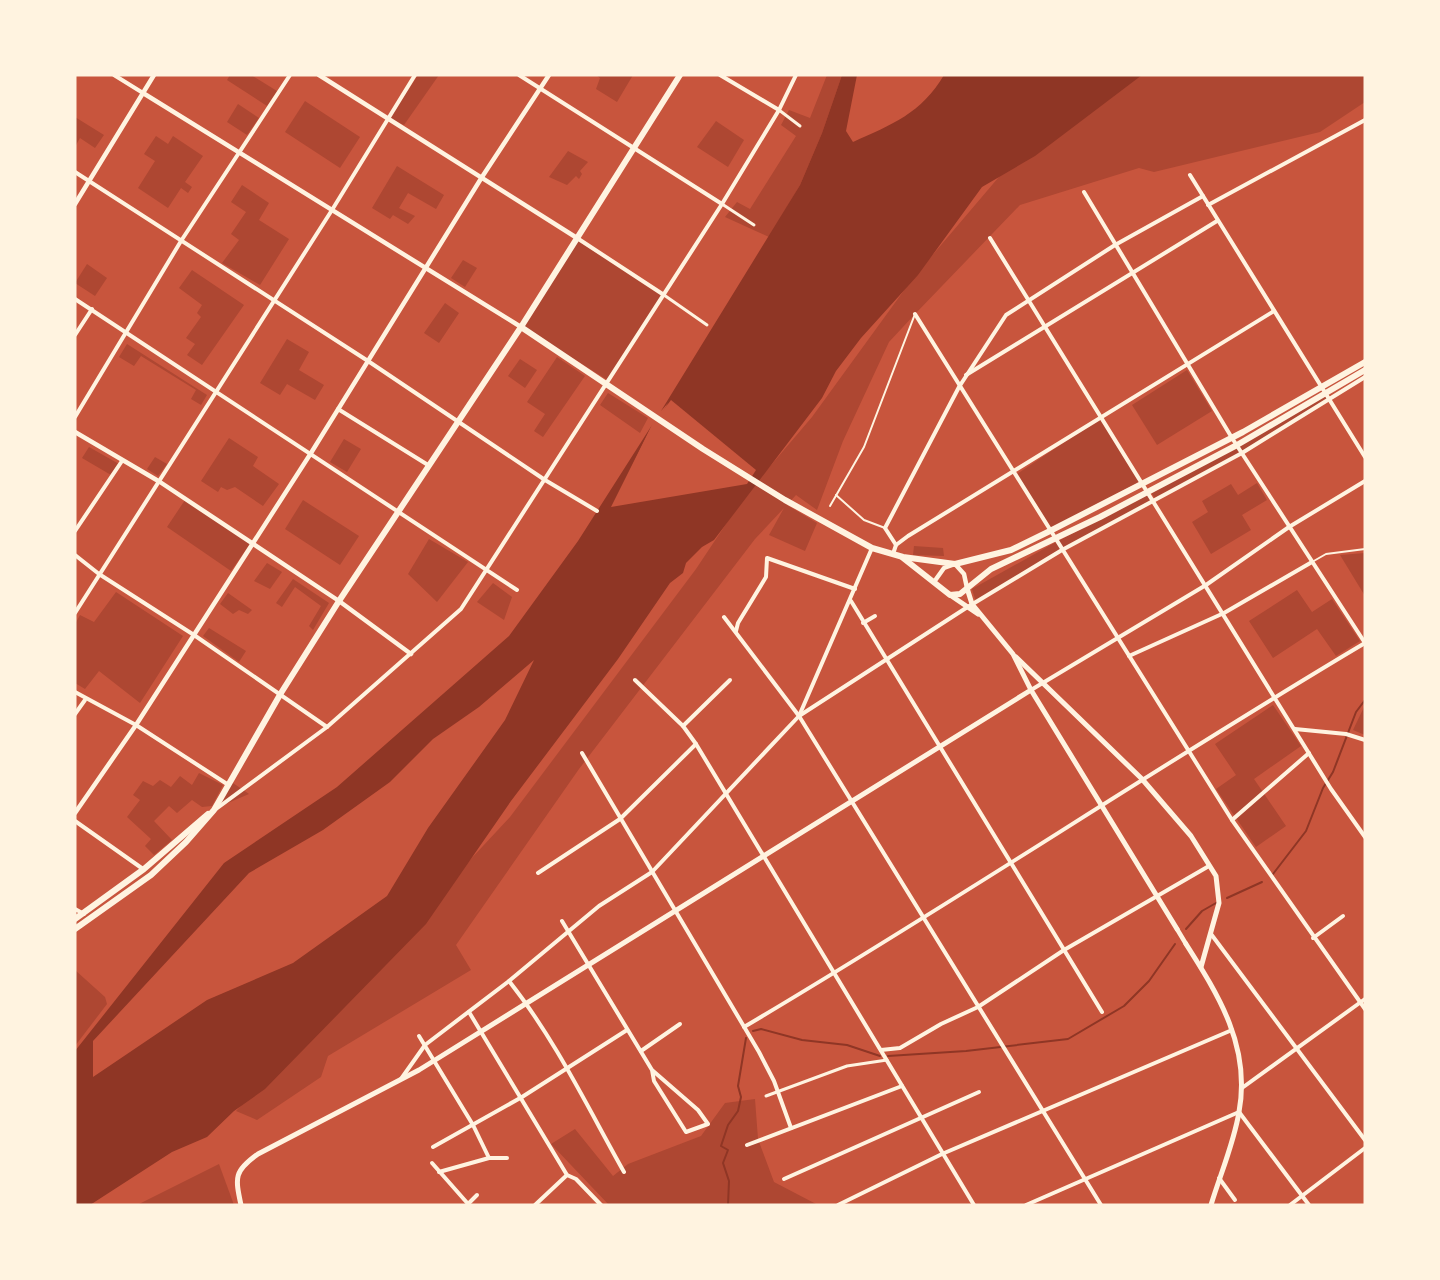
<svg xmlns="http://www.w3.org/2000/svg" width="1440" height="1280" font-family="Georgia,serif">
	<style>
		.green { fill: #ae4732 }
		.water { fill: #8f3625; fill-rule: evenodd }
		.pier { fill: #c8553d }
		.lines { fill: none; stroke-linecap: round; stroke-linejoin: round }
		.stream { stroke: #8f3625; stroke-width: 2 }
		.service { stroke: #fff3e0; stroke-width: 2 }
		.pedestrian { stroke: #fff3e0; stroke-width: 3 }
		.minor { stroke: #fff3e0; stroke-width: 4 }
		.tertiary { stroke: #fff3e0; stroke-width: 4.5 }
		.secondary { stroke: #fff3e0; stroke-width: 5 }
		.primary { stroke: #fff3e0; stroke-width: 6 }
	</style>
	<rect width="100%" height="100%" fill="#c8553d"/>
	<g class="green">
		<polygon points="230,75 251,75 277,91 267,106 227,80"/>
		<polygon points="418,75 439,75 404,125 389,119"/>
		<polygon points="596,75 633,75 617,102 596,89 600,78"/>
		<polygon points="827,75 842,75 822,133 800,185 769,237 725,217 737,202 750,209 796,136 781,125 789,110 810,118"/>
		<polygon points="1117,75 1365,75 1365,102 1320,132 1154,172 1139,168 1020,205 916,313 889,342 843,441 817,510 796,495 787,505 817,523 805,551 769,535 784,508 755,539 579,769 456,945 471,970 328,1056 321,1077 257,1120 236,1111 510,817 696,569 744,497 812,417 913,278 1032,138"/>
		<polygon points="305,101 360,137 340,168 285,132"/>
		<polygon points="238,104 259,118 247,135 227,122"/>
		<polygon points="75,117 104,135 95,148 80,138 75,147"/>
		<polygon points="716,121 744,140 728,167 697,147"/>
		<polygon points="156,136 168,144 173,136 203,156 185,182 192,187 188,193 181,188 168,208 138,188 155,161 144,154"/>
		<polygon points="568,151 588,162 580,171 582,174 579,179 576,176 567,185 549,177"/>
		<polygon points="397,166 444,195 436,209 408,193 399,208 415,216 408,224 393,215 390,219 372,208"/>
		<polygon points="242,185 269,203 259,220 289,239 260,285 222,263 239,240 231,234 246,212 231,202"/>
		<polygon points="578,241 663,295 609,381 523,327"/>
		<polygon points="463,260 477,268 465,287 451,278"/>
		<polygon points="87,264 107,278 95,296 75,283"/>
		<polygon points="192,270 244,305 202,365 187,355 195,344 186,338 201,317 197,313 202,305 179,288"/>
		<polygon points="445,303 459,313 439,343 424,333"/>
		<polygon points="287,339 309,352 299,370 324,385 315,400 287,384 280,395 260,383"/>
		<polygon points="127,344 207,395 201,405 191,399 196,390 141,356 134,366 119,357"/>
		<polygon points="557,357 585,376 543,437 534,431 545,414 527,402"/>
		<polygon points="520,359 537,370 525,388 508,376"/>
		<polygon points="1187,370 1212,411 1157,445 1132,405"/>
		<polygon points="608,393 648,418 640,433 600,405"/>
		<polygon points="1325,393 1329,399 1242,453 1155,499 1151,492"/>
		<polygon points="1102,417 1141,481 1051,528 1017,474"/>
		<polygon points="229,438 258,457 253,466 279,484 263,506 235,487 227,490 221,487 218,492 201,481"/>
		<polygon points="344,439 361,449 347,472 330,462"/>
		<polygon points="89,447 119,464 111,475 82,458"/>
		<polygon points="155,457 167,464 158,476 147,469"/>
		<polygon points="1257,483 1267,500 1242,515 1251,530 1211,554 1192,522 1208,512 1202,501 1231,484 1238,495"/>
		<polygon points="1148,493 1152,500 1063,549 1058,541"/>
		<polygon points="185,500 250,544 231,571 167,527"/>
		<polygon points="303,500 359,536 340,565 285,529"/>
		<polygon points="429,539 468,562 437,602 408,574"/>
		<polygon points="1056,542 1062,550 979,602 975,599 972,589"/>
		<polygon points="914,546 943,548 944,556 913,555"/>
		<polygon points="1365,553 1365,596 1340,555"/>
		<polygon points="267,563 282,572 270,589 254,581"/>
		<polygon points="293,579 329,603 313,630 309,626 321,606 295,587 282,607 276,603"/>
		<polygon points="493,583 512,597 504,620 477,602"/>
		<polygon points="1297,590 1312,612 1332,599 1360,641 1336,656 1317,629 1273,658 1249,621"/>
		<polygon points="116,592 183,636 140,703 99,671 85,689 75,683 75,624 80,615 94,622"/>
		<polygon points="228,593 252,610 248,614 239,610 233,614 220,604"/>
		<polygon points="209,628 246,651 239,662 203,636"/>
		<polygon points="1273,705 1301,746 1254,779 1286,826 1256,847 1216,789 1236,775 1215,744"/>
		<polygon points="1365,705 1365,735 1353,730"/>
		<polygon points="199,773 223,785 212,806 202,807 192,800 177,813 169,806 154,821 172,840 154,855 145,846 151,839 127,817 140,800 133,795 143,781 153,786 160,780 171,787 180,776 192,785"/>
		<polygon points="230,781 249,794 216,808"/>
		<polygon points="75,970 105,997 107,1004 75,1046"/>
		<polygon points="755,1099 758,1139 774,1182 818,1205 609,1205 551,1144 575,1129 613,1176 628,1164 701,1136 725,1103"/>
		<polygon points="219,1164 234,1205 137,1205"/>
	</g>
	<path class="water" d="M842 75H857L846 131 853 142C891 125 922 113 944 75H1142L1035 156 982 187 918 275 861 338 836 371 822 398 714 540 702 547 686 563 683 573 670 583 618 659 511 801 426 924 265 1089 234 1111 207 1137 172 1152 90 1205H75V1051L224 863 337 787 509 636 578 541 652 425 621 489 668 403 661 411 800 185 822 133ZM534 660 505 720 428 828 387 896 293 963 207 1000 93 1077V1041L249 873 323 830 390 782 433 739 479 707Z"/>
	<polygon class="pier" points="671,400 756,470 747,484 611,507 652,425"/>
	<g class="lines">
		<g class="stream">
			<polyline points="1273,874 1306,831 1323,788 1333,772 1356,712 1365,700"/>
			<polyline points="1227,898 1262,882"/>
			<polyline points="1186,929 1202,911 1216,903"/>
			<polyline points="753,1031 761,1029 802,1040 847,1045 880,1056"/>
			<polyline points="888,1056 966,1051 1068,1039 1124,1006 1149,981 1175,944"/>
			<polyline points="728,1205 729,1181 723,1163 728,1150 721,1146 728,1125 738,1111 741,1097 738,1086 746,1038"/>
		</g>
		<g class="service">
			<polyline points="836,495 864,520 885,528"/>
			<polyline points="830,506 864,447 915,314"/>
			<polyline points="1312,562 1326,554 1365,549"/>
		</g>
		<g class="pedestrian">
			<polyline points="779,110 800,126"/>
			<polyline points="722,204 754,225"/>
			<polyline points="664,295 707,325"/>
			<polyline points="766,1096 847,1066 887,1060"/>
		</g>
		<g class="minor">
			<polyline points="114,75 143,93"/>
			<polyline points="519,75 722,204"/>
			<polyline points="720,75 779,110"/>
			<polyline points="75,172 368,361 545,480 597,511"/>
			<polyline points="1190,175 1365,457"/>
			<polyline points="1084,192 1232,438 1365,643"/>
			<polyline points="1208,205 1365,120"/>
			<polyline points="577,238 664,295"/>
			<polyline points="990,238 1331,789 1365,837"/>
			<polyline points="75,299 517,590"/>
			<polyline points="915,314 1232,820 1365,1009"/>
			<polyline points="75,335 92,309"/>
			<polyline points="966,375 1217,221"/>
			<polyline points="338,409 428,465"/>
			<polyline points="75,417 181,241 290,75"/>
			<polyline points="75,531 122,461"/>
			<polyline points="896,545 885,528 959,387 1006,315 1115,245 1203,196"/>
			<polyline points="893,554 896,545 908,536 1274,311"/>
			<polyline points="75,555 99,574 194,635 327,727"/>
			<polyline points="851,601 1102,1012"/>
			<polyline points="75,613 332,210 415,75"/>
			<polyline points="724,617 799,716 1101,1205"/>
			<polyline points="863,623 875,616"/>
			<polyline points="736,631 738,623 766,577 767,558 855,589"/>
			<polyline points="1129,656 1224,613 1312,562"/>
			<polyline points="635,680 683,726 696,744 974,1205"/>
			<polyline points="1031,690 1206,585 1289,527 1365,481"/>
			<polyline points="75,692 136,725 227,784"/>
			<polyline points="75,714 85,700"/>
			<polyline points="799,716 966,608 1062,550 1242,453 1365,377"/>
			<polyline points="683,726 730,680"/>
			<polyline points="1295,729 1346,734 1365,740"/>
			<polyline points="582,753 759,1052 774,1081 791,1128"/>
			<polyline points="216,809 327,727 461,609 722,204 779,110 796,75"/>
			<polyline points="1232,820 1309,753"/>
			<polyline points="75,821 143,869"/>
			<polyline points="538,873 620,819 696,744"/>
			<polyline points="75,909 84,914"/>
			<polyline points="562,921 652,1070 654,1081 686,1132 708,1124 698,1110 652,1070"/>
			<polyline points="1211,934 1365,1140"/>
			<polyline points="1313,938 1343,916"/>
			<path d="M509 981C555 1039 588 1108 624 1172"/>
			<polyline points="469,1012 567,1175 576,1179 601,1205"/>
			<path d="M744 1027C954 903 1156 767 1365 643"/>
			<polyline points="419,1036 473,1125 489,1158"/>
			<polyline points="881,1050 900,1048 941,1024 978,1007 1064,950 1209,866"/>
			<polyline points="641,1051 680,1024"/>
			<polyline points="401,1079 425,1045 509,981 599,906 652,872 799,716 872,548"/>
			<polyline points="1242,1088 1365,999"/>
			<polyline points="747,1145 902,1086"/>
			<polyline points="433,1147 522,1097 627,1030"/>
			<polyline points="432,1163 469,1205"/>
			<polyline points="439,1172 489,1158 507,1158"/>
			<polyline points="1219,1178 1235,1200"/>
			<polyline points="784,1179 979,1092"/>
			<polyline points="468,1204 477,1195"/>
			<polyline points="535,1205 567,1175"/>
			<polyline points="838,1205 942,1154 1232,1030"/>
			<polyline points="1026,1205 1239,1112 1309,1205"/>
			<polyline points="1290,1205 1365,1148"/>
		</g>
		<g class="tertiary">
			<polyline points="319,75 577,238"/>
			<polyline points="143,93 521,327"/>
			<polyline points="75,204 154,75"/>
			<polyline points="75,432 160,482 339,601 411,654"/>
			<polyline points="934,582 944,568 955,564 964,574 967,588"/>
			<polyline points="75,813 136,725 311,453 482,177 549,75"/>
			<polyline points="1177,929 1186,944"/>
		</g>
		<g class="secondary">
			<polyline points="967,588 972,604 1013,654 1031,690 1177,929"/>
			<polyline points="950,595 978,614"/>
			<polyline points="1016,657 1142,779 1191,836 1216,876 1219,903 1201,967"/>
			<path d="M1186 944C1219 996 1251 1047 1239 1112 1234 1143 1220 1175 1211 1205"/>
			<path d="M241 1205C235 1177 234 1171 258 1154L419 1070 1031 690"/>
		</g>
		<g class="primary">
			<polyline points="521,327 703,449 785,500 872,548 903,557 955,564 1011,550 1050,531 1243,432 1365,362"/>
			<polyline points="903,558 950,595 960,594 991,569 1100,517 1237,445 1365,370"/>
			<polyline points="75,919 144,869 208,814"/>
			<polyline points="75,929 151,875 186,842 214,810 281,693 339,601 521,327 680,75"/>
		</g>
	</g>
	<rect width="1440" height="1280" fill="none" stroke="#fff3e0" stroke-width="153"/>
</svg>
